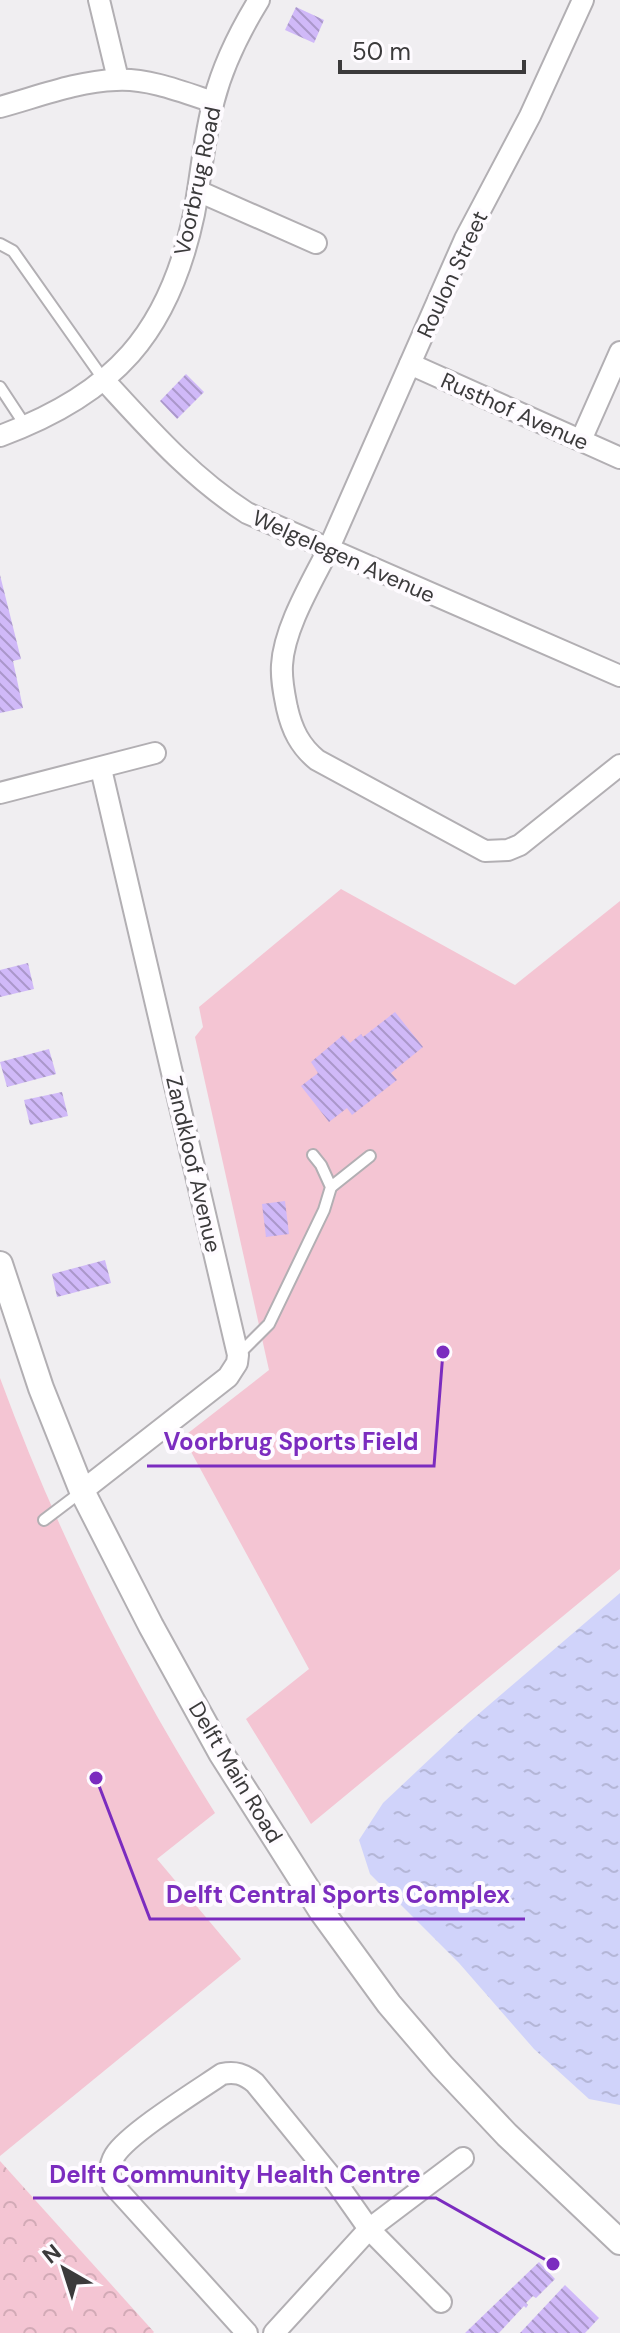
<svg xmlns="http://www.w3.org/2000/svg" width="620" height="2333" font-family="'DM Sans',sans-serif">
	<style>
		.park { fill: url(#park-crowns) }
		.garden { fill: #f4c5d3 }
		.water { fill: url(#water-ripples) }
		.building { fill: url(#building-back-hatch) }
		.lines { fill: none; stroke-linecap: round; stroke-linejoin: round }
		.service-casing { stroke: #b2afb3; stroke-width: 14 }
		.minor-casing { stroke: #b2afb3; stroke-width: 24 }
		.tertiary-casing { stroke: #b2afb3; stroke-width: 28 }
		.service { stroke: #fff; stroke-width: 10 }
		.minor { stroke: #fff; stroke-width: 20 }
		.tertiary { stroke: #fff; stroke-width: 24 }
		.labels { text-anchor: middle; stroke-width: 8; stroke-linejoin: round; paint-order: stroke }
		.street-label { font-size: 22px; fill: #3b3a3b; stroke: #fefbff }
		.leader { fill: none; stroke: #7b2cbf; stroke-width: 3 }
		.callout-dot { fill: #7b2cbf; stroke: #fefbff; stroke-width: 3 }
		.callout-label { font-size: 24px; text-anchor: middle; font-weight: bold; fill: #7b2cbf; stroke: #fefbff; stroke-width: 8; stroke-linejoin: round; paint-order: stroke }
	</style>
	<defs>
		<pattern id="park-crowns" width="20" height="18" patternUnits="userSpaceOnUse" patternTransform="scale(2)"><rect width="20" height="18" fill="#f4c5d3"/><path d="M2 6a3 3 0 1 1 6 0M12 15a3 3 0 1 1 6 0" fill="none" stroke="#d2aab6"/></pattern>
		<pattern id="water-ripples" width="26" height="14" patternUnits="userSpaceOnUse" patternTransform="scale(2)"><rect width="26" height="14" fill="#d0d3fa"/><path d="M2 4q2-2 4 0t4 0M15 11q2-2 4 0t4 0" fill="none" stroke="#b4b6d7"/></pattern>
		<pattern id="building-back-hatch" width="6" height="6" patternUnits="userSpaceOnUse" patternTransform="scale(2)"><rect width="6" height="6" fill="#d0b9f8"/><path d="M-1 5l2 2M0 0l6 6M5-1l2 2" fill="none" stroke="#aa97ca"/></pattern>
	</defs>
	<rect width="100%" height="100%" fill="#f0eef1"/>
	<polygon class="park" points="0,2161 154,2332 153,2333 0,2333"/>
	<g class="garden">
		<polygon points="341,889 515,985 620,901 620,1569 311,1824 246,1719 309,1669 183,1437 269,1370 195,1037 203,1027 199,1007"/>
		<path d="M0 1378C57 1533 127 1673 215 1813L157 1859 241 1959 0 2156Z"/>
	</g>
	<polygon class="water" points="620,1593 620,2105 589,2099 534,2049 459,1963 370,1874 359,1840 383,1803 468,1723"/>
	<g class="building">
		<polygon points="296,7 324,20 314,43 285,30"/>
		<polygon points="186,374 204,392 177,419 160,401"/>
		<polygon points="0,575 21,659 13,661 23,708 0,713"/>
		<polygon points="28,963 34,989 0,997 0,970"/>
		<polygon points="395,1012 423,1047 391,1073 397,1080 352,1115 347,1108 329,1122 301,1086 318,1073 311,1062 343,1035 350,1043 361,1034 363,1037"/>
		<polygon points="49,1049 56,1074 7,1087 0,1062"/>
		<polygon points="62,1092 68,1116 30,1125 24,1100"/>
		<polygon points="285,1201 289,1234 266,1237 262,1204"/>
		<polygon points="105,1260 111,1283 57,1297 52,1274"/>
		<polygon points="539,2262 555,2279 536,2298 533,2296 526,2303 528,2305 526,2308 524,2306 499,2333 465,2333"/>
		<polygon points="565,2285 599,2318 585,2333 520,2333"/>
	</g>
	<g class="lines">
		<g class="service-casing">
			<g id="service">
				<polyline points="0,244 13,251 104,380"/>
				<polyline points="0,387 25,425"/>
				<polyline points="331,1187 370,1156"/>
				<polyline points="238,1355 269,1324 324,1210 331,1187 321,1165 313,1155"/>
				<polyline points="44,1520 81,1492"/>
			</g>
		</g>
		<g class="minor-casing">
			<g id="minor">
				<polyline points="99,0 118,79"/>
				<path d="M583 0 530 116 465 239 328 550C312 582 284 628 282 665 281 680 284 693 287 708 292 730 300 746 317 760L485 851 508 850 520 845 620 765"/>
				<path d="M0 107C37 97 78 81 116 80 148 78 183 92 213 102"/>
				<polyline points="198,191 316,243"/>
				<polyline points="410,364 620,458"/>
				<path d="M104 380C149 429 191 477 247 513L620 676"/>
				<path d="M0 436C114 394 169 333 194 214 201 177 204 137 214 100 223 65 240 31 259 0"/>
				<polyline points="581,440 620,352"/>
				<polyline points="0,793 155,753"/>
				<polyline points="82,1491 228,1377 237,1363 238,1355 101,769"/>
				<path d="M247 2333 113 2185C109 2175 109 2165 115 2155 129 2133 197 2091 222 2074 235 2071 244 2074 255 2083L338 2185 369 2229 441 2302"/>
				<polyline points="274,2333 369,2229 463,2158"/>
			</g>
		</g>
		<g class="tertiary-casing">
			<polyline id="tertiary" points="0,1264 41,1388 82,1491 151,1626 221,1753 322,1912 389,2004 442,2066 507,2135 620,2242"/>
		</g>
		<use href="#service" class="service"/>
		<use href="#minor" class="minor"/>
		<use href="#tertiary" class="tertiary"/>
	</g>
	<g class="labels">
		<g class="street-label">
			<text transform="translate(197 181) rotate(-78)" y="8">Voorbrug Road</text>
			<text transform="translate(452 274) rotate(-65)" y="8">Roulon Street</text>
			<text transform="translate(515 411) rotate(24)" y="8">Rusthof Avenue</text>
			<text transform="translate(344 556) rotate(24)" y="8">Welgelegen Avenue</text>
			<text transform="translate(194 1164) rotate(77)" y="8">Zandkloof Avenue</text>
			<text transform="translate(236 1772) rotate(59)" y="8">Delft Main Road</text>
		</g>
	</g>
	<path class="leader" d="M443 1352L434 1466H147M96 1778L150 1919H525M553 2264L436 2198H33"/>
	<g class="callout-dot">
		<circle cx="443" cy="1352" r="8"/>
		<circle cx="96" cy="1778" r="8"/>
		<circle cx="553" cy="2264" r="8"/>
	</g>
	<g class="callout-label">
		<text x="291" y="1450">Voorbrug Sports Field</text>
		<text x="338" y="1903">Delft Central Sports Complex</text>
		<text x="235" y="2183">Delft Community Health Centre</text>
	</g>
	<g transform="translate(64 2269) rotate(321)" stroke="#fefbff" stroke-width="6" paint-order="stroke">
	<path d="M0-6L14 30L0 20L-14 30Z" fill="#3b3a3b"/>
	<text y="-12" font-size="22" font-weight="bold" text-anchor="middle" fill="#3b3a3b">N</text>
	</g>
	<path d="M340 60v12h184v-12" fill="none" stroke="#3b3a3b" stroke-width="4"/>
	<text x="352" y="60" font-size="24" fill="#3b3a3b" stroke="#fefbff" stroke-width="6" paint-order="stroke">50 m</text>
</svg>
